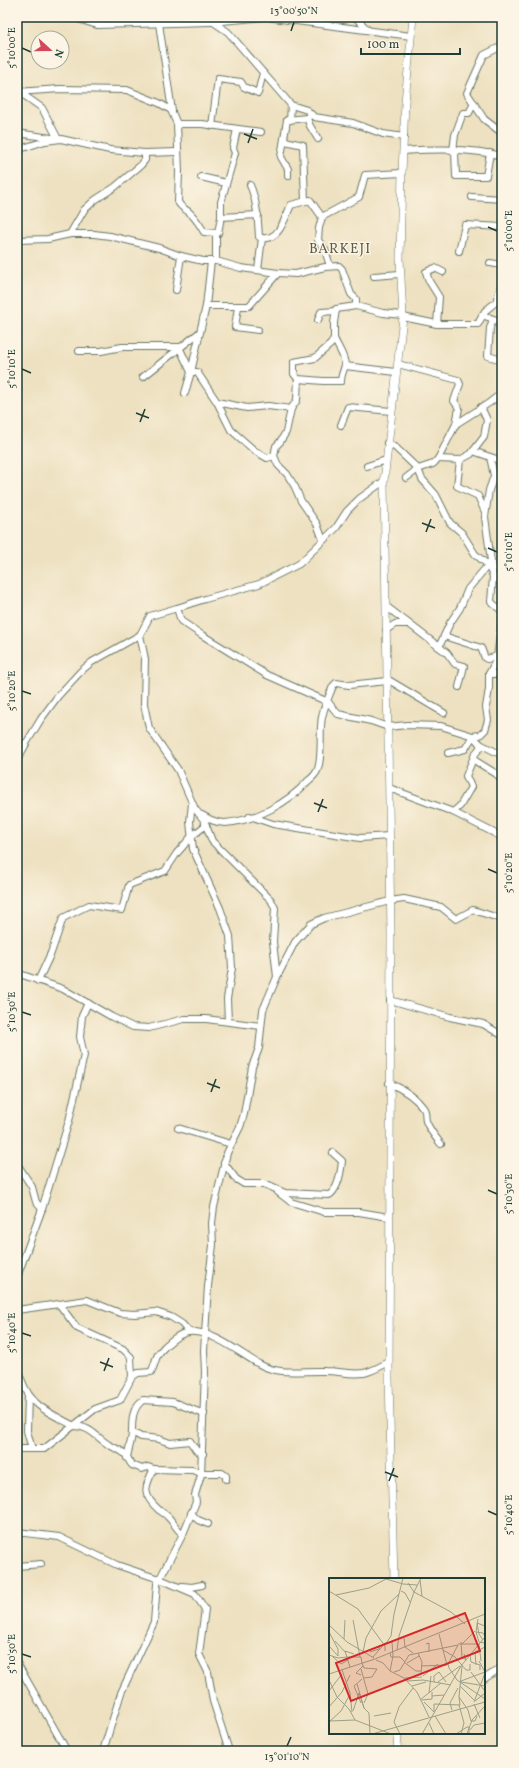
<svg xmlns="http://www.w3.org/2000/svg" width="519" height="1768" font-family="Vollkorn,serif">
	<style>
		.lines { fill: none; stroke-linecap: round; stroke-linejoin: round }
		.minor-casing { stroke: #677665; stroke-width: 8 }
		.tertiary-casing { stroke: #677665; stroke-width: 8 }
		.minor { stroke: #fff; stroke-width: 6 }
		.tertiary { stroke: #fff; stroke-width: 7 }
		.ticks { fill: none; stroke: #1f3d34; stroke-width: 1.5 }
		.labels { text-anchor: middle; stroke-width: 3; stroke-linejoin: round; paint-order: stroke }
		.quarter-label { font-size: 14px; letter-spacing: 1px; fill: #605c4d; stroke: #fcf5e5 }
		.inset-road { fill: none; stroke: #9b9f89; stroke-width: 1 }
		.view { fill: #d62828; fill-opacity: 0.15; stroke: #d62828; stroke-width: 2 }
		.inset-edge { fill: none; stroke: #1f3d34; stroke-width: 2 }
		.neatline { fill: none; stroke: #1f3d34; stroke-width: 1.5 }
		.ticks-label { font-size: 10px; text-anchor: middle; fill: #1f3d34 }
	</style>
	<rect width="100%" height="100%" fill="#fcf5e5"/>
	<filter id="ink" filterUnits="userSpaceOnUse"><feTurbulence type="fractalNoise" baseFrequency=".025" numOctaves="2"/><feDisplacementMap in="SourceGraphic" scale="8" xChannelSelector="R" yChannelSelector="G"/><feConvolveMatrix kernelMatrix="1 2 1 2 8 2 1 2 1" color-interpolation-filters="sRGB"/></filter>
	<filter id="wash" filterUnits="userSpaceOnUse"><feTurbulence type="fractalNoise" baseFrequency=".012" numOctaves="4" result="noise"/><feDisplacementMap in="SourceGraphic" scale="16" xChannelSelector="R" yChannelSelector="G"/><feGaussianBlur stdDeviation="0.9" result="paint"/><feColorMatrix in="noise" values="0 0 0 0 0 0 0 0 0 0 0 0 0 0 0 0 0 1.4 0 .05"/><feComposite in="paint" operator="in"/></filter>
	<g filter="url(#wash)">
		<rect width="100%" height="100%" fill="#eee1c1"/>
	</g>
	<g filter="url(#ink)">
		<g class="lines">
			<g class="minor-casing">
				<g id="minor">
					<polyline points="72,17 97,25 211,22 266,17 411,36"/>
					<polyline points="158,17 172,111"/>
					<polyline points="206,17 228,32 291,105 307,110 311,114"/>
					<polyline points="355,17 368,30"/>
					<polyline points="502,46 484,55 467,93 484,119 502,133"/>
					<path d="M17 92 60 89 127 90 159 103 171 110 177 124 179 171 178 202C181 208 186 209 190 213 196 219 200 225 204 232L216 233"/>
					<polyline points="307,118 310,126 318,139"/>
					<polyline points="290,120 291,105"/>
					<polyline points="177,124 202,124 261,132"/>
					<polyline points="212,126 218,79 241,82 244,87 258,93 263,73"/>
					<polyline points="17,133 58,139 42,108 18,91"/>
					<polyline points="285,141 303,145 305,201"/>
					<polyline points="17,150 45,141 61,139 110,150 145,153 177,152"/>
					<path d="M403 151C436 149 470 148 502 156"/>
					<polyline points="453,151 455,135 463,113 469,113 474,103"/>
					<polyline points="455,151 456,176 486,176 490,153"/>
					<polyline points="288,176 288,169 281,157 287,120 307,118 311,114 314,117 353,123 383,134 404,137"/>
					<polyline points="201,177 226,183"/>
					<path d="M250 185C257 201 258 220 259 237L262 238 258 270"/>
					<polyline points="472,197 502,199"/>
					<polyline points="221,217 258,215"/>
					<polyline points="322,217 359,197 365,175 402,173"/>
					<polyline points="70,234 84,210 95,200 115,187 141,165 145,160 145,153"/>
					<path d="M262 238C279 241 285 218 291 205L310 200 322 217 319 228 318 240 325 250 330 266"/>
					<polyline points="17,240 48,239 70,234 94,234 110,236 159,248 181,256 203,261 216,261 241,268 278,273 296,274 325,267 339,266 342,269 351,294 356,299 356,306"/>
					<polyline points="459,251 465,225 502,227"/>
					<polyline points="211,261 206,306 191,372 197,372 217,402 231,430 255,451 267,458 274,456 276,446 280,442 286,432 291,409 297,400 298,379 294,374 294,362 315,358 331,344 334,338 334,323 336,309 356,306 383,313 402,315"/>
					<polyline points="216,261 216,233 218,233 221,217 221,202 235,153 233,148 237,129"/>
					<polyline points="490,263 502,265"/>
					<polyline points="374,276 400,274"/>
					<polyline points="176,290 181,256"/>
					<polyline points="206,306 249,306 278,273"/>
					<polyline points="238,307 235,327 258,330"/>
					<polyline points="482,315 502,322"/>
					<polyline points="403,317 437,324 478,324 485,311 496,302 502,283"/>
					<polyline points="493,319 490,328 488,356 502,360"/>
					<polyline points="318,320 321,312 336,311"/>
					<polyline points="437,324 439,297 429,281 426,272 435,268 443,272"/>
					<polyline points="79,351 101,351 122,347 179,347 191,372 185,393"/>
					<polyline points="398,364 458,380 460,384 454,401 459,408 456,424"/>
					<polyline points="345,366 396,372"/>
					<polyline points="143,377 200,332"/>
					<path d="M298 379 323 381H341C341 375 344 370 345 365 345 356 337 346 334 338"/>
					<polyline points="217,402 247,408 268,406 291,409"/>
					<polyline points="341,425 348,407 391,411"/>
					<polyline points="387,443 396,448 418,469 422,479 436,495 450,523 462,533 475,554 488,565 493,576 491,602 502,611"/>
					<polyline points="473,451 502,461"/>
					<polyline points="274,456 278,465 287,474 295,487 301,501 317,524 323,540"/>
					<polyline points="490,457 494,476 489,490 485,517 493,576 502,583"/>
					<polyline points="438,459 460,460 471,454 484,437 487,420 481,407"/>
					<polyline points="460,460 457,486 478,496 485,512"/>
					<polyline points="367,466 386,460"/>
					<polyline points="406,478 418,469 433,464 438,459 456,424 489,403 502,393"/>
					<polyline points="387,607 447,653 455,664 464,666 459,687"/>
					<polyline points="177,608 205,599 259,584 299,564 336,528 347,511 359,499 384,481"/>
					<polyline points="386,630 395,624 407,624"/>
					<polyline points="444,636 481,648 485,658 487,659 502,655"/>
					<polyline points="439,647 450,623 460,608 468,589 488,565"/>
					<polyline points="489,674 502,674"/>
					<polyline points="387,679 444,713"/>
					<polyline points="17,748 27,742 41,719 58,696 81,671 92,662 140,635 150,616 177,608 181,621 202,635 267,675 328,702 338,714 371,721 388,727 407,725 441,726 473,736 480,744 502,755"/>
					<polyline points="448,753 465,749 473,736 480,735 485,730 488,720 486,707 489,689 489,674 497,658 502,619"/>
					<polyline points="17,760 26,744"/>
					<polyline points="474,760 495,773 502,779"/>
					<polyline points="389,788 453,812 502,837"/>
					<polyline points="192,803 190,822 193,849 220,908 230,936 232,968 227,999 228,1021"/>
					<polyline points="453,812 460,806 471,787 466,776 475,754 480,748 480,744"/>
					<path d="M202 815C209 819 216 823 225 823 255 821 288 803 308 781 312 778 316 774 318 769 322 755 320 741 321 726 321 712 328 699 333 686L336 683 349 685 387 681"/>
					<polyline points="250,816 273,824 360,838 389,836"/>
					<polyline points="17,973 63,989 112,1017 133,1027 149,1028 184,1019 206,1019 261,1026"/>
					<polyline points="277,977 295,942 311,924 324,918 390,901 404,899 441,907 456,919 473,910 502,919"/>
					<polyline points="38,981 51,953 63,918 89,905 122,910 129,885 165,871 177,853 192,836 206,825"/>
					<polyline points="390,1000 450,1017 483,1024 500,1034"/>
					<path d="M389 1083C403 1089 415 1096 424 1109 426 1112 425 1117 426 1121 429 1129 436 1138 441 1144"/>
					<polyline points="178,1128 231,1144"/>
					<path d="M224 1163 236 1179 244 1184H264L285 1193 329 1195C338 1190 341 1171 342 1161L333 1153"/>
					<polyline points="17,1164 32,1187 36,1202 42,1209"/>
					<polyline points="278,1192 291,1202 324,1212 359,1212 389,1217"/>
					<polyline points="17,1277 42,1209 69,1121 84,1055 80,1037 82,1016 88,1003"/>
					<polyline points="59,1304 77,1328 123,1349 131,1357 132,1377"/>
					<polyline points="17,1310 87,1300 120,1313 135,1314 156,1312 171,1317 182,1324 189,1332"/>
					<path d="M17 1366C27 1405 41 1408 74 1426 90 1426 96 1437 109 1445 114 1448 120 1449 125 1454 128 1457 129 1462 132 1465L142 1469 148 1467 154 1469C144 1487 142 1495 159 1510 162 1512 166 1514 169 1518 174 1523 176 1529 183 1534L196 1502 195 1495 201 1475 205 1372 204 1351 208 1286 213 1245 212 1223 214 1207 227 1153 240 1127 244 1114 252 1067 259 1048 263 1010 277 977 273 942 275 908 271 900 212 841 204 820 195 809 178 770 149 728 144 704 145 659 140 635"/>
					<polyline points="28,1395 27,1431 32,1449"/>
					<polyline points="132,1432 141,1437 159,1439 170,1443 190,1441 196,1450 203,1454"/>
					<path d="M17 1449H44L95 1409 120 1400 132 1377 138 1373 151 1372C155 1366 155 1358 159 1353 165 1345 178 1334 188 1332 211 1329 241 1354 259 1364 280 1376 302 1370 325 1371 339 1371 349 1375 364 1373 373 1371 381 1366 389 1362"/>
					<path d="M127 1458C128 1450 132 1441 132 1432 132 1420 132 1408 143 1400L173 1402 204 1414"/>
					<polyline points="154,1469 192,1470 201,1473 222,1473 226,1476 226,1479"/>
					<polyline points="191,1513 198,1520 208,1524"/>
					<polyline points="17,1532 59,1537 117,1565 162,1580"/>
					<polyline points="17,1566 41,1564"/>
					<polyline points="160,1579 195,1594 205,1609 199,1654 208,1672 213,1701 229,1751"/>
					<polyline points="182,1586 192,1587 202,1585"/>
					<polyline points="17,1663 67,1751"/>
					<polyline points="484,1679 502,1667"/>
					<polyline points="103,1751 121,1693 154,1622 157,1584 183,1534"/>
				</g>
			</g>
			<g class="tertiary-casing">
				<g id="tertiary">
					<polyline points="394,1579 389,1378 391,934 384,481 403,317 400,259 402,173 405,102 413,17"/>
					<polyline points="397,1751 398,1733"/>
				</g>
			</g>
			<use href="#minor" class="minor"/>
			<use href="#tertiary" class="tertiary"/>
		</g>
	</g>
	<path class="ticks" d="M291 31 294 22M22 48 31 52M244 134 257 139M248 143 253 129M488 227 497 231M22 369 31 373M136 413 149 418M140 422 145 409M422 523 435 528M426 532 431 519M488 548 497 552M22 691 31 694M314 803 327 808M318 812 323 799M488 869 497 873M22 1012 31 1015M207 1083 220 1088M211 1092 216 1079M488 1190 497 1194M22 1333 31 1336M100 1362 113 1367M104 1371 109 1358M385 1472 398 1477M389 1481 394 1468M488 1511 497 1515M22 1654 31 1657M287 1746 291 1737"/>
	<g class="labels">
		<g class="quarter-label">
			<text x="340" y="253">BARKEJI</text>
		</g>
	</g>
	<g transform="translate(329 1578)">
		<rect width="156" height="156" fill="#eee1c1"/>
		<path class="inset-road" d="M92 0 85 14 122 34 136 46M91 2 93 18M74 6 88 7M0 13 29 31 56 68V73M72 13 76 15 81 24M7 17 40 10 57 1 74 6M149 41 147 54 154 55 156 58M24 42 31 79M0 47 18 64 45 80M0 54 9 71V78M147 54 150 64 156 65M110 56 114 72 126 79 137 92H141V86M75 60 76 69 84 75M15 61 16 42M154 62 150 56 148 45 156 48M6 63 17 75M58 64 62 58 65 36 74 0M63 64 64 78 61 93 75 100 88 114 100 139M132 64 133 79 137 82 135 76M97 66 100 65V74M129 66H150L152 83M133 66 146 53M129 67 119 86 120 90 128 102 156 121M0 68 9 78M68 72 70 58 85 14 79 5M114 72 118 87M34 74 37 60 52 33 70 16M41 74 50 71 51 67M61 75 62 79H71L76 84M89 75 93 84 92 96M0 77 9 80 18 79M141 77 142 84 151 87V92M4 79 12 86 19 82M18 79H32L33 85M44 79 56 65 63 64M47 82 54 85 61 93M150 83 156 94M33 85 35 90 48 91 43 99 35 100M76 85 87 93H92M78 85 90 78M147 87 146 74 156 69M92 88 118 87M133 88 130 119 139 132 142 143H146L148 138M21 89 16 73 25 76M32 91 39 116 35 125M13 92 21 115 23 134M65 94 71 92 80 77 129 67M142 94 155 112M0 96 46 81 156 36M32 97 27 95 34 88M94 98 109 86M76 100 93 99M0 102 8 119 20 131 26 142 62 156M78 103 94 102 122 107M132 103 156 94M105 104V98L110 94 117 104M109 104 131 88M132 104 156 108M28 106 35 130 40 135 41 156M83 108 97 104M131 108 145 122M0 113 13 96M100 115 102 98M103 118 115 117M91 122 112 105M93 122 103 121V114M146 123 156 115M95 124 105 134M145 124 156 95M32 125 25 108 33 101M145 126 151 140M130 127 135 145 132 156M0 129 13 114 21 97M123 132 121 125 129 110M24 133 30 115 35 130M105 134V126L131 127 130 119M45 138 62 135M106 138 117 156M1 143 26 142M0 144 12 133 20 118M100 145 105 156M141 152 145 147 156 145M43 156 156 124M71 156 65 144 70 129 84 110M93 156 132 88 156 59M127 156 138 149H140V156M138 156 143 142 156 128"/>
		<path class="view" d="M136 35 151 73 22 123 7 85Z"/>
		<rect width="156" height="156" class="inset-edge"/>
	</g>
	<rect width="519" height="1768" fill="none" stroke="#fcf5e5" stroke-width="44"/>
	<g transform="translate(50 50) rotate(111)"><circle r="19" fill="#fcf5e5" stroke="#a4ab9e"/>
	<path d="M0-3L7 15L0 10L-7 15Z" fill="#d1495b"/>
	<text y="-6" font-size="11" font-weight="bold" text-anchor="middle" fill="#1f3d34">N</text>
	</g>
	<path d="M361 48v6h99v-6" fill="none" stroke="#1f3d34" stroke-width="2"/>
	<text x="367" y="48" font-size="12" fill="#1f3d34" stroke="#fcf5e5" stroke-width="3" paint-order="stroke">100 m</text>
	<rect x="22" y="22" width="475" height="1724" class="neatline"/>
	<g class="ticks-label">
		<text x="294" y="14">13°00'50"N</text>
		<text transform="translate(11 48) rotate(-90)" y="4">5°10'00"E</text>
		<text transform="translate(508 231) rotate(-90)" y="4">5°10'00"E</text>
		<text transform="translate(11 369) rotate(-90)" y="4">5°10'10"E</text>
		<text transform="translate(508 552) rotate(-90)" y="4">5°10'10"E</text>
		<text transform="translate(11 691) rotate(-90)" y="4">5°10'20"E</text>
		<text transform="translate(508 873) rotate(-90)" y="4">5°10'20"E</text>
		<text transform="translate(11 1012) rotate(-90)" y="4">5°10'30"E</text>
		<text transform="translate(508 1194) rotate(-90)" y="4">5°10'30"E</text>
		<text transform="translate(11 1333) rotate(-90)" y="4">5°10'40"E</text>
		<text transform="translate(508 1515) rotate(-90)" y="4">5°10'40"E</text>
		<text transform="translate(11 1654) rotate(-90)" y="4">5°10'50"E</text>
		<text x="287" y="1760">13°01'10"N</text>
	</g>
</svg>
